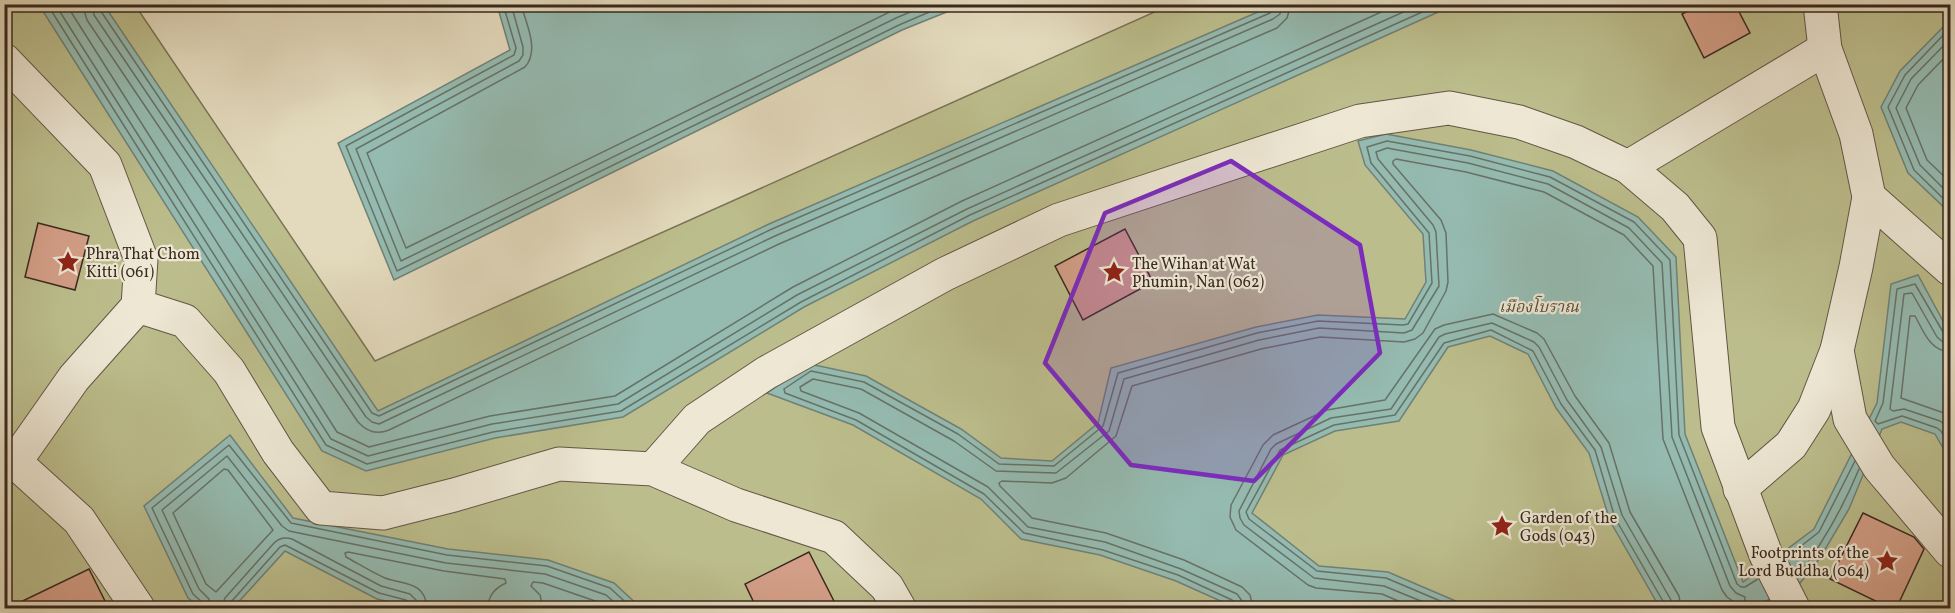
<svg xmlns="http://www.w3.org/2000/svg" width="1955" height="613" font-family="Vollkorn,'Noto Serif Thai',serif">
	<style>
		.green { fill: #bcbd8c; stroke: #7a7356; stroke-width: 1.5 }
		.water { fill: #95bbb1; stroke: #708177; stroke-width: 1.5 }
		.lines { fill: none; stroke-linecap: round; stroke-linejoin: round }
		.shore { stroke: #677268; stroke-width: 1.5 }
		.building { fill: #d49f88; stroke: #39291f; stroke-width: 1.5 }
		.minor-casing { stroke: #645546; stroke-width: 35 }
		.minor { stroke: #ede7d4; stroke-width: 33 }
		.marked { fill: #7b2cbf; fill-opacity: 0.2; stroke: #7b2cbf; stroke-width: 4.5; stroke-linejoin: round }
		.labels { text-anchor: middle; stroke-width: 4.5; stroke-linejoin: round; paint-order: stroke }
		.poi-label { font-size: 16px; fill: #39291f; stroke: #ede7d4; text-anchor: start }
		.park-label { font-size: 16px; font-style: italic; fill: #5a4e3a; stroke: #ede7d4 }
	</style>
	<rect width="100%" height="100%" fill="#e3dabd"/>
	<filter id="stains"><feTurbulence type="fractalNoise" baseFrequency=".00333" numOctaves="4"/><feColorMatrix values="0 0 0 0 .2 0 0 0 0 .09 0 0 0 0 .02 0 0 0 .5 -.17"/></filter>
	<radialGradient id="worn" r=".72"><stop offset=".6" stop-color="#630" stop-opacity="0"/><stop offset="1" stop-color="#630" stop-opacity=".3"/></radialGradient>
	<polygon class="green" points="4,5 135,5 375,361 1170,5 1950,5 1950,608 5,608"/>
	<g class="water">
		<polygon points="39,5 104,5 378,411 769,224 1274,5 1454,5 973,221 804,307 623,417 495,438 366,471 322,451"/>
		<polygon points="497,5 497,4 964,5 902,30 394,280 338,143 510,50"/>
		<polygon points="1950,20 1950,213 1908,173 1881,107 1900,71"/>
		<polygon points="1386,134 1471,150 1553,171 1638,217 1676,257 1685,434 1743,582 1814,529 1877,403 1891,284 1918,275 1950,334 1950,460 1935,434 1901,422 1882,429 1849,509 1820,558 1797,587 1757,605 1759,608 1660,608 1610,521 1589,453 1556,408 1528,354 1490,336 1448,347 1399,421 1335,431 1283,455 1252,513 1319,566 1388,572 1472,608 1236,608 1176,581 1100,555 1021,539 981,499 853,425 767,393 810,364 866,376 961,429 1001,458 1052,461 1098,423 1111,368 1256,327 1318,315 1405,319 1426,282 1423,234 1365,165 1358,141"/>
		<polygon points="230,435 293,518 448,549 548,560 614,583 641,608 533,608 516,605 494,608 415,608 377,599 285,551 233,608 201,608 188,598 144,506"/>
	</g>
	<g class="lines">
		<g class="shore">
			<polyline points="47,4 326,445 367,464 493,432 621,411 801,302 970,215 1440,4"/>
			<polyline points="55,4 331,439 368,456 492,424 618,404 797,295 967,209 1421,4"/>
			<polyline points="66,4 337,432 369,447 490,416 615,396 793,287 962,201 1399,4"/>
			<path d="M82 4 87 20 358 422C367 432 377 435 389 430L779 244 1277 28 1287 18 1291 4"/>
			<polyline points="92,4 94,15 366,417 372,422 379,424 775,236 1273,19 1280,14 1281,4"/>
			<polyline points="99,4 100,10 372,413 379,416 772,229 1270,13 1273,10 1274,4"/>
			<polyline points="503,4 516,48 514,55 346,146 397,271 899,25 948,4"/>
			<polyline points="511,4 523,47 523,55 519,61 356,149 401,261 896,18 929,4"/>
			<path d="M521 4C526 24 540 50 525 67L367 153 406 248 906 4"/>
			<polyline points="1950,28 1905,75 1888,107 1914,170 1950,205"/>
			<polyline points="1950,39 1911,79 1896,108 1920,165 1950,195"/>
			<polyline points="1950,52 1918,85 1906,108 1927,160 1950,182"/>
			<polyline points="1950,336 1943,332 1915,284 1897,289 1883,403 1875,421 1878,424 1902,416 1937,428 1941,431 1950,448"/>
			<polyline points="1950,343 1943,342 1937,337 1912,293 1904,294 1890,409 1893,411 1904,409 1940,421 1945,425 1950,433"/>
			<path d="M1950 352C1930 351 1924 332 1915 316H1910L1901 398 1944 413 1950 417"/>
			<polygon points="224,469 228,470 273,530 216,592 206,584 173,513"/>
			<polyline points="1787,557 1819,532 1855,461"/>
			<path d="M1797 577C1824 542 1842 510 1859 469"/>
			<polyline points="204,608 203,603 193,594 152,508 229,445 291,523 447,555 547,566 610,588 632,608"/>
			<polyline points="211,608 209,599 199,589 162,510 227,456 282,526 289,531 446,563 545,574 606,595 621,608"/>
			<path d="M221 608 225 598 274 543C279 538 285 537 292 539L381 586 410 594 416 600 418 608"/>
			<polyline points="229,608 231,602 280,547 285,545 379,593 406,600 409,604 410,608"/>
			<path d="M427 608C425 581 404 585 385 578 371 572 359 564 346 557L345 553 348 552 444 571 505 579 506 583C495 588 488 595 488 608"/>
			<polyline points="543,608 540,595 531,586 533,582 543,583 601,603 608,608"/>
			<polyline points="1236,608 1235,604 1232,600 1178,575 1103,550 1024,533 984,494 856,420 785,393 784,389 811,371 864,382 958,434 999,464 1054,466 1103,426 1118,373 1257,333 1318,321 1403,325 1408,324 1432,283 1429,233 1371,163 1367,147 1387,141 1470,156 1550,177 1634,222 1670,260 1679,435 1737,584 1741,587 1745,587 1758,579"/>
			<polyline points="1244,608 1242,601 1237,594 1181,569 1105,542 1028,527 988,487 859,413 801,391 800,387 813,379 861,389 954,441 996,471 1056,473 1109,431 1124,379 1259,340 1319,328 1404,333 1412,330 1439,286 1436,232 1433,225 1378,159 1376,152 1387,148 1468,163 1548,184 1629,228 1662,263 1672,437 1730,586 1736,593 1745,597 1744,608"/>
			<polyline points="1253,608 1250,595 1242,587 1184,560 1106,533 1032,518 1000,486 999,483 1002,481 1052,483 1066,478 1116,436 1132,386 1261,349 1320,337 1404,342 1415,339 1423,333 1446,291 1448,282 1446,233 1441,220 1393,164 1393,161 1396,159 1466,172 1544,192 1624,235 1653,266 1663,439 1722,590 1727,597 1734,602 1735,608"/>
			<polyline points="1415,608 1382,594 1316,588 1308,585 1236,530 1230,517 1231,505 1263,445 1273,435 1327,410 1385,400 1435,329 1444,325 1493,314 1537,333 1544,339 1575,396 1609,443 1630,512 1679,596 1681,608"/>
			<polyline points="1438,608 1384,586 1314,578 1244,525 1240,518 1239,511 1271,449 1276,444 1331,418 1391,409 1439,337 1445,334 1492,323 1534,342 1539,347 1567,400 1601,447 1622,515 1671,600 1672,608"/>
			<polyline points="1457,608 1386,578 1317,571 1249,519 1246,512 1280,450 1334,425 1395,415 1444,343 1491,330 1533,351 1561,404 1595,450 1615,518 1664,603 1665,608"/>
		</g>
	</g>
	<g class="building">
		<polygon points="1701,4 1735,4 1750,33 1704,58 1682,14"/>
		<polygon points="38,223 89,236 75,290 25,277"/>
		<polygon points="1125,229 1153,282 1083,320 1055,266"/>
		<polygon points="1863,513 1914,537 1924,549 1896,609 1892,609 1830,579"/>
		<polygon points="809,552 838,609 757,609 745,584"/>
		<polygon points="89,569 109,609 6,609"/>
	</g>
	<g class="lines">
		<g class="minor-casing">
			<g id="minor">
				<polyline points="4,60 105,165 141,259 138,306"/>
				<polyline points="1628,167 1825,49"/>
				<polyline points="1869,197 1950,269"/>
				<polyline points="1837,350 1850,419 1879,467 1950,551"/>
				<polyline points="15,462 74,378 138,306 185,321 229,371 278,452 321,508 383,513 454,495 559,464 653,469 736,505 834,537 887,587 899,608"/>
				<polyline points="4,465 15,462 79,520 138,608"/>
				<polyline points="653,469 697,419 766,373 945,274 1059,220 1360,121 1449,108 1519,122 1576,142 1628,167 1675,207 1700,238 1718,427 1766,555 1793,608"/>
				<polyline points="1740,489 1791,445 1814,409 1837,350 1856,267 1869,197 1856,134 1825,49 1820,4"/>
			</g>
		</g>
		<use href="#minor" class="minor"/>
	</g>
	<path class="marked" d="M1231 161 1360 245 1380 353 1254 481 1131 465 1045 363 1105 213Z"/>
	<defs>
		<g id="sight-bare" transform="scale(1.8)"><path d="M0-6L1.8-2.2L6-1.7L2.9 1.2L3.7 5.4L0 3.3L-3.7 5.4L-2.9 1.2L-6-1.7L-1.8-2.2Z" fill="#8f2418" stroke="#ede7d4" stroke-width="2.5" paint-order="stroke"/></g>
	</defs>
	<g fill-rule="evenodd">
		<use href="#sight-bare" x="68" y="262"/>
		<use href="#sight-bare" x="1114" y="272"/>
		<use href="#sight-bare" x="1502" y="526"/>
		<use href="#sight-bare" x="1887" y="561"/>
	</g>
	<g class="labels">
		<g class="poi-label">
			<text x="86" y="259">Phra That Chom<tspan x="86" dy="18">Kitti (061)</tspan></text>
			<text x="1132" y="269">The Wihan at Wat<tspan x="1132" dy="18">Phumin, Nan (062)</tspan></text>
			<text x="1520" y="523">Garden of the<tspan x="1520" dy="18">Gods (043)</tspan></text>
			<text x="1869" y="558" text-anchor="end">Footprints of the<tspan x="1869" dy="18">Lord Buddha (064)</tspan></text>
		</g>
		<g class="park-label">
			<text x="1539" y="312">เมืองโบราณ</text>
		</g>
	</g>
	<rect width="1955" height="613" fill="none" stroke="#e3dabd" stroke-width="24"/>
	<rect x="6" y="6" width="1943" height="601" fill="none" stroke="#39291f" stroke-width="3"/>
	<rect x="12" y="12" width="1931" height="589" fill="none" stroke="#39291f" stroke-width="1.5"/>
	<rect width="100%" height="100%" filter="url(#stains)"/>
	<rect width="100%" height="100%" fill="url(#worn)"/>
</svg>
